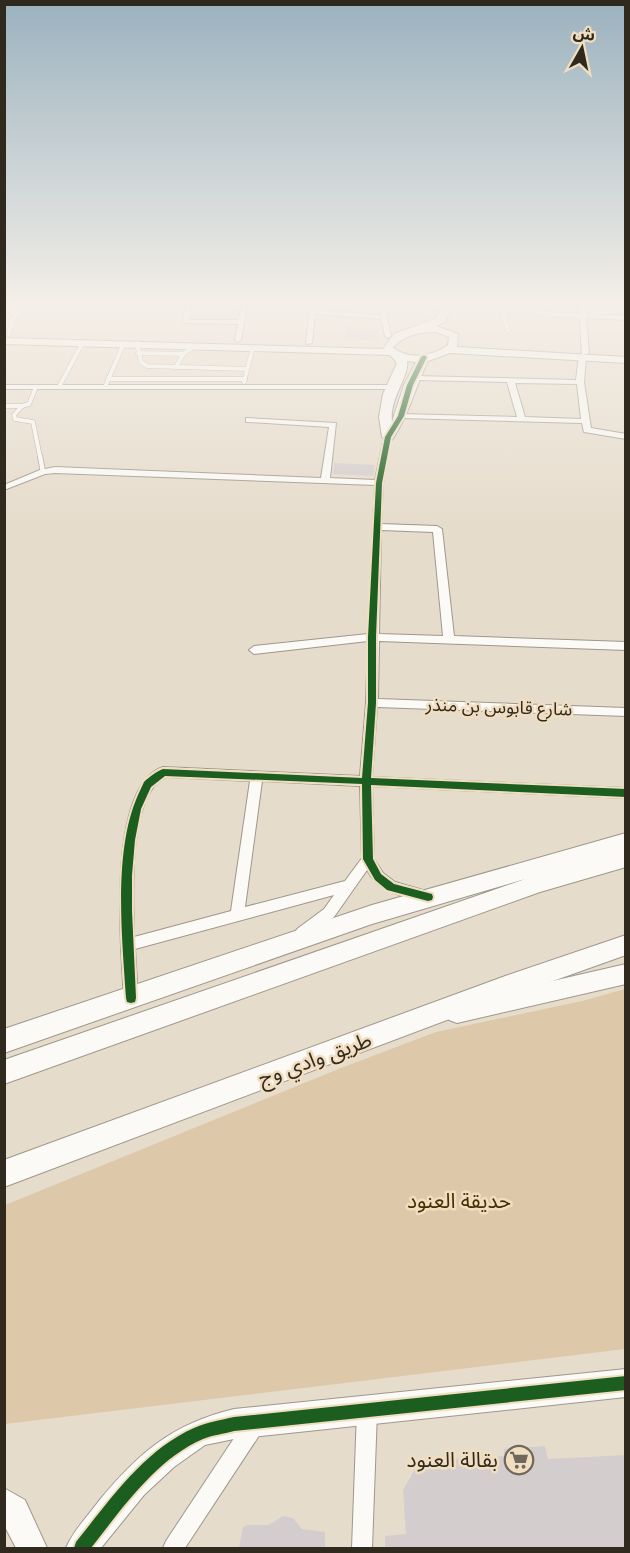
<svg xmlns="http://www.w3.org/2000/svg" width="630" height="1553" font-family="Roboto,'Noto Sans Arabic',sans-serif">
	<style>
		.green { fill: #ddc9aa }
		.building { fill: #d3cecd }
		.lines { fill: none; stroke-linecap: round; stroke-linejoin: round }
		.lane-far1-casing { stroke: #9e978b; stroke-width: 5 }
		.lane-casing { stroke: #9e978b; stroke-width: 6 }
		.street-casing { stroke: #9e978b; stroke-width: 2 }
		.secondary-casing { stroke: #9e978b; stroke-width: 2 }
		.primary-casing { stroke: #9e978b; stroke-width: 2 }
		.lane-far1 { stroke: #fbfaf7; stroke-width: 4 }
		.lane { stroke: #fbfaf7; stroke-width: 4.5 }
		.street { fill: #fbfaf7; fill-rule: evenodd }
		.secondary { fill: #fbfaf7; fill-rule: evenodd }
		.primary { fill: #fbfaf7; fill-rule: evenodd }
		.cycleway-casing { stroke: #f1dec1; stroke-width: 4 }
		.cycleway { fill: #1b5e20; fill-rule: evenodd }
		.labels { text-anchor: middle; stroke-width: 5; stroke-linejoin: round; paint-order: stroke }
		.street-label { font-size: 18px; fill: #30291e; stroke: #f1dec1 }
		.near-street-label { font-size: 21px; fill: #30291e; stroke: #f1dec1 }
		.near-park-label { font-size: 21px; fill: #452f00; stroke: #f1dec1 }
		.near-poi-label { font-size: 21px; fill: #30291e; stroke: #f1dec1; text-anchor: end }
	</style>
	<rect width="100%" height="100%" fill="#e6dccc"/>
	<polygon class="green" points="625,989 625,1349 5,1424 5,1205 341,1068 436,1032 582,1001"/>
	<g class="building">
		<polygon points="346,327 379,329 377,341 344,339"/>
		<polygon points="334,463 375,465 373,476 333,474"/>
		<polygon points="545,1446 548,1459 626,1455 626,1548 385,1548 385,1536 406,1534 403,1490 419,1462 504,1456 504,1449"/>
		<polygon points="283,1516 293,1518 302,1529 325,1532 325,1548 239,1548 243,1527 248,1525 269,1525"/>
	</g>
	<g class="lines">
		<g class="lane-far1-casing">
			<g id="lane-far1">
				<polyline points="502,307 508,331"/>
				<polyline points="530,307 535,313 582,316"/>
				<polyline points="9,334 12,320 23,307"/>
				<polyline points="137,343 141,362 147,366 247,369"/>
				<polyline points="138,353 183,354"/>
				<polyline points="176,367 183,354 195,346"/>
				<polyline points="108,379 245,379"/>
				<polyline points="244,382 253,347"/>
				<polyline points="36,387 29,404 22,406 14,415 15,419 33,422 40,457"/>
				<polyline points="59,387 83,342"/>
				<polyline points="105,387 124,343"/>
				<polyline points="4,406 22,406"/>
			</g>
		</g>
		<g class="lane-casing">
			<polyline id="lane" points="40,456 43,472"/>
		</g>
		<g class="street-casing">
			<g id="street">
				<polygon points="185,307 191,307 189,320 238,320 241,307 247,307 241,340 238,342 235,340 238,324 183,323"/>
				<polygon points="310,307 316,307 316,310 381,315 383,307 389,307 387,317 391,336 388,338 385,336 381,319 315,314 312,343 306,344"/>
				<polygon points="579,307 585,307 586,314 626,316 626,320 586,318 589,353 582,355"/>
				<path d="M579 356 586 358 584 382 591 428 626 434V439L584 432 582 423 401 418 397 416 401 414 517 417 507 382 415 380 411 378 415 376 576 380ZM515 383 577 384 581 419 525 417Z"/>
				<polygon points="4,385 392,385 396,387 392,389 4,389"/>
				<path d="M246 418 336 423 330 478 375 480 384 437 391 435 383 483 381 524 437 526 442 529 454 636 626 642V650L379 641 378 699 626 708V716L377 707 372 777 626 788V798L372 786 374 859 383 873 395 882 433 893 435 897 433 901 428 903C404 896 380 894 367 870L334 917 302 939 297 937 295 933 297 929 324 909 334 895 135 949 138 998 136 1003 131 1005 126 1003 124 998C121 950 106 787 163 767L360 776 366 703 368 641 254 654 249 650 254 646 368 634 375 485 55 473 45 474 4 490V485L40 470 55 467 321 478 329 427 249 422H246ZM381 530 433 532 443 636 379 634ZM166 777 250 781 231 911 134 937C133 898 129 822 152 789 155 784 161 780 166 777ZM262 781 360 786 362 858 345 881 245 907Z"/>
				<polygon points="367,1401 374,1404 377,1411 372,1548 352,1548 357,1411 360,1404"/>
				<polygon points="255,1414 262,1417 265,1424 262,1431 185,1548 163,1548 166,1541 248,1417"/>
			</g>
		</g>
		<g class="secondary-casing">
			<g id="secondary">
				<path d="M442 307H452L445 322 436 326 458 334 457 347 626 357V363L450 353 428 361C415 387 409 415 392 440L388 441 382 437 379 417 383 394 397 363 390 355 4 344V338L383 349 394 334 437 318ZM436 332 449 337 448 345C433 356 408 361 393 347 405 335 419 332 436 332ZM407 361 416 362 404 385 392 422C389 399 410 375 407 361Z"/>
				<polygon points="626,964 626,984 457,1023 449,1020 446,1013 449,1006 457,1003"/>
				<path d="M626 1369V1397L234 1439 205 1445 174 1467 144 1495 101 1548H66C73 1531 87 1517 98 1502 138 1453 172 1424 234 1409Z"/>
				<polygon points="4,1488 25,1500 47,1548 16,1548 4,1525"/>
			</g>
		</g>
		<g class="primary-casing">
			<g id="primary">
				<polygon points="626,833 626,867 540,892 4,1084 4,1060 525,879 372,924 4,1053 4,1029 372,905"/>
				<polygon points="626,935 626,955 508,997 4,1187 4,1160 508,975"/>
			</g>
		</g>
		<use href="#lane-far1" class="lane-far1"/>
		<use href="#lane" class="lane"/>
		<use href="#street" class="street"/>
		<use href="#secondary" class="secondary"/>
		<use href="#primary" class="primary"/>
		<g class="cycleway-casing">
			<g id="cycleway">
				<path d="M424 355 427 357 413 385 404 416 391 437 382 483 376 637V703L371 778 626 789V797L371 785 373 859 381 874 394 884 432 894 433 897 432 900 428 901 387 890 375 880 363 859 362 784 165 776 151 787 141 809 135 840 132 875V911L136 998 135 1002 131 1003 127 1002 126 998C122 937 113 851 138 795 140 791 142 786 144 782 149 777 157 771 163 769L362 778 368 703V637L376 483 385 437 398 416 407 385 421 357Z"/>
				<path d="M626 1376V1390L234 1431C224 1434 212 1435 203 1439 156 1459 121 1510 91 1548H74L76 1542C110 1500 144 1450 194 1428 207 1422 221 1420 234 1417Z"/>
			</g>
		</g>
		<use href="#cycleway" class="cycleway"/>
	</g>
	<linearGradient id="sky" x2="0" y2="1"><stop stop-color="#9bb2bf"/><stop offset="0.58" stop-color="#f4efe8"/><stop offset="1" stop-color="#f4efe8" stop-opacity="0"/></linearGradient>
	<rect width="630" height="525" fill="url(#sky)"/>
	<defs>
		<g id="supermarket-ring" transform="scale(1.5)"><circle r="9.5" fill="#f1dec1" stroke="#70685b" stroke-width="1.5"/><path d="M-6-5.5h2.5l.6 2H6L4.5 2H-2.5L-4.4-4H-6ZM-1.5 3.2a1.3 1.3 0 1 0 .1 0ZM3 3.2a1.3 1.3 0 1 0 .1 0Z" fill="#70685b"/></g>
	</defs>
	<g fill-rule="evenodd">
		<use href="#supermarket-ring" x="519" y="1460"/>
	</g>
	<g class="labels">
		<g class="street-label">
			<text transform="translate(499 707) rotate(2)" y="6">شارع قابوس بن منذر</text>
		</g>
		<g class="near-street-label">
			<text transform="translate(315 1059) rotate(-20)" y="7">طريق وادي وج</text>
		</g>
		<g class="near-park-label">
			<text x="459" y="1208">حديقة العنود</text>
		</g>
		<g class="near-poi-label">
			<text x="498" y="1467">بقالة العنود</text>
		</g>
	</g>
	<rect width="630" height="1553" fill="none" stroke="#30291e" stroke-width="12"/>
	<g transform="translate(582 48) rotate(9)" stroke="#f1dec1" stroke-width="4.5" paint-order="stroke">
	<path d="M0-4.5L10 22L0 15L-10 22Z" fill="#30291e"/>
	<text y="-9" font-size="16" font-weight="bold" text-anchor="middle" fill="#30291e">ش</text>
	</g>
</svg>
